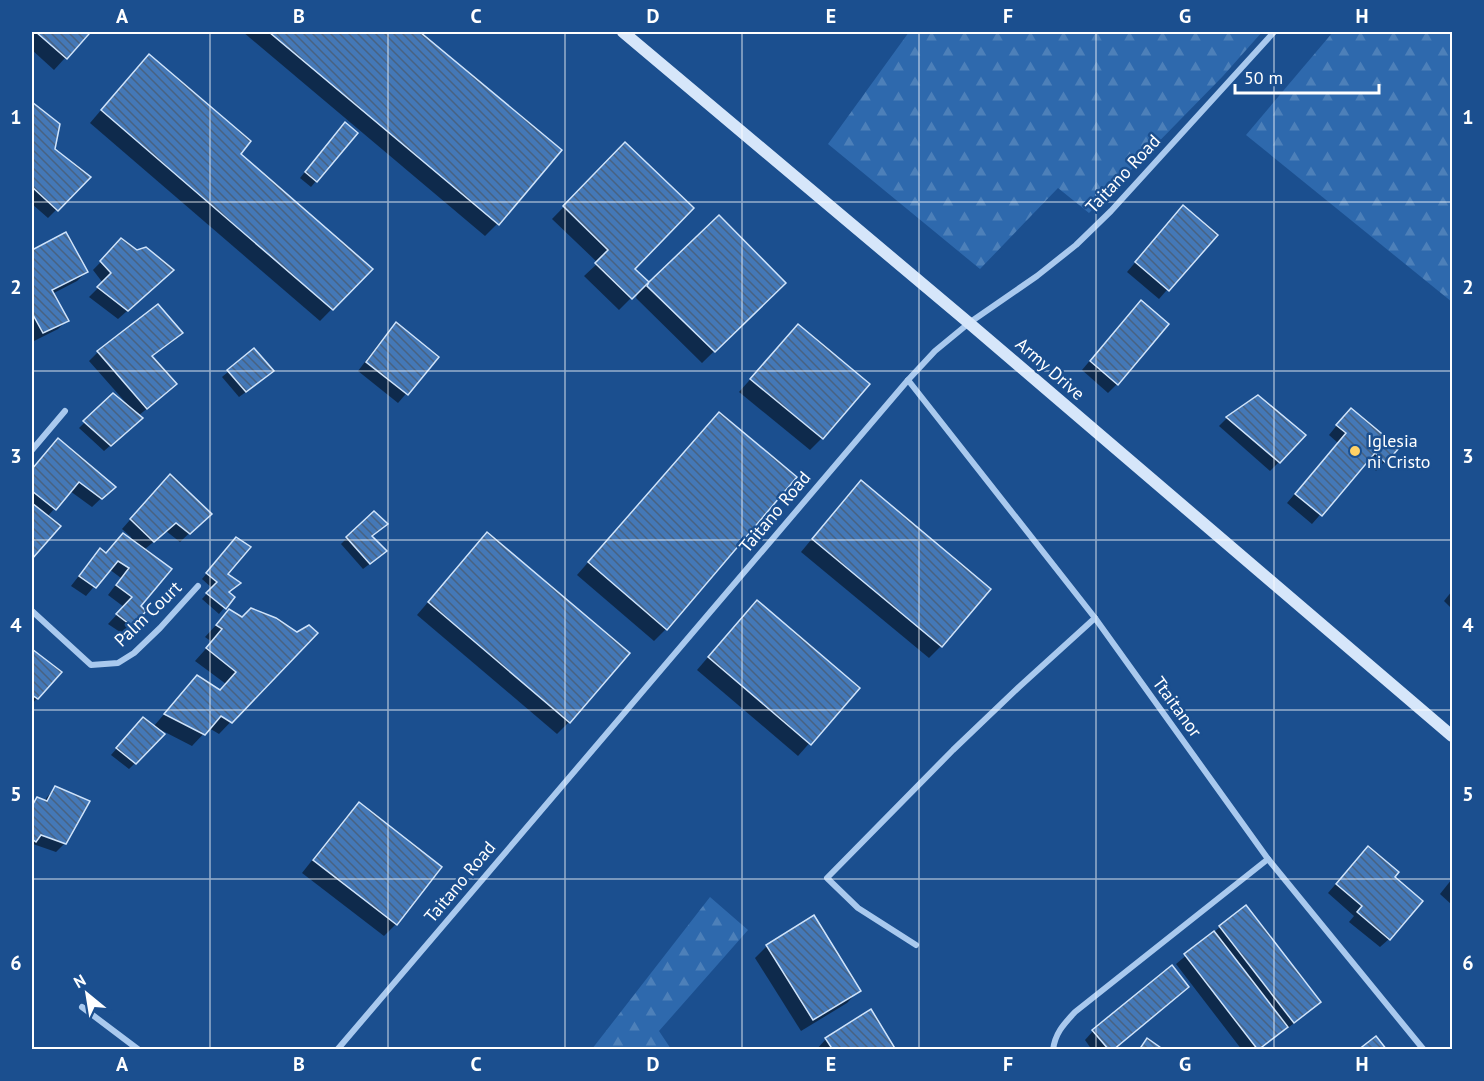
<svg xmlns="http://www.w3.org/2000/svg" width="1484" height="1081" font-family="'PT Sans',sans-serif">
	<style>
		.forest { fill: url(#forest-firs) }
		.shadow { fill: #0007 }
		.building { fill: url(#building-back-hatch); stroke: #cfe3fa; stroke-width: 1.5 }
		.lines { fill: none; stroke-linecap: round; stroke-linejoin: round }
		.minor { stroke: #a9c9ee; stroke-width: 6 }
		.secondary { stroke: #d6e6fa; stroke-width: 12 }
		.grid { fill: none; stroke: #fff; stroke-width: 1.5; stroke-opacity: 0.55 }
		.poi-dot { fill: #ffd166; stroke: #1b4f8f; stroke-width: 2 }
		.labels { text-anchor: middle; stroke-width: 5; stroke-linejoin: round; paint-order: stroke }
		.street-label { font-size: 18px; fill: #fff; stroke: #1b4f8f }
		.poi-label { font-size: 18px; fill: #fff; stroke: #1b4f8f; text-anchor: start }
		.neatline { fill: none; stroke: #fff; stroke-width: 2 }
		.grid-label { font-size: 20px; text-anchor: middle; font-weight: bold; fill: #fff }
	</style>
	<defs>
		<pattern id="forest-firs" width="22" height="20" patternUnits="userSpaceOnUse" patternTransform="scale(1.5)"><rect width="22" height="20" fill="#2e69ad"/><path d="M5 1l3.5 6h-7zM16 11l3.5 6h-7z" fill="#4d80b9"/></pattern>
		<pattern id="building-back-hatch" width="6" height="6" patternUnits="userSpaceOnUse" patternTransform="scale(1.5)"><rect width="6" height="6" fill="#4478b7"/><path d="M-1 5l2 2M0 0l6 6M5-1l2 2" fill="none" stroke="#486282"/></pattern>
	</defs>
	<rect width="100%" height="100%" fill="#1b4f8f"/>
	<g class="forest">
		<polygon points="909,32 1262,32 1223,76 1089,213 1058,188 980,269 828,144"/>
		<polygon points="1333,32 1452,32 1452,302 1246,135"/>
		<polygon points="710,897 748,930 659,1031 671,1049 592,1049"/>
	</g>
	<g class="shadow">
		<polygon points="32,32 84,32 87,34 54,70 32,50"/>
		<polygon points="243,32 418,32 559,151 497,224 485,236"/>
		<polygon points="137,68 371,269 320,321 90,123"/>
		<polygon points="32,104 58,125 54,149 89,177 48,218 32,204"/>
		<polygon points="339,130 316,181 311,187 300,178"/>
		<polygon points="625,144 633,269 649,284 784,283 702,363 636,298 639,290 619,310 584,276 598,263 552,219"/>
		<polygon points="1175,216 1215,235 1159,299 1127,272"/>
		<polygon points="65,234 86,272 77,281 52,294 67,320 58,329 34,341 32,337 32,252"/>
		<polygon points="122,240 163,279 118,319 89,297 103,283 93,270"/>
		<polygon points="1132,311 1117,384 1108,393 1082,370"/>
		<polygon points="396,324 437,358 398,403 358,371 387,333"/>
		<polygon points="181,333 172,342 151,357 166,393 138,416 135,424 104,451 79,428 113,395 125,406 127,404 89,361 98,352"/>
		<polygon points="787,338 822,438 810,450 739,392"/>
		<polygon points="254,350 266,377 239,397 222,377"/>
		<polygon points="1227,418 1279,462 1270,471 1219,426"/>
		<polygon points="1342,419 1397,448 1376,471 1366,462 1312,524 1287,503 1338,443 1329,435"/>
		<polygon points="707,426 666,629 654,641 577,575"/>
		<polygon points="49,449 113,487 92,507 70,491 47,517 59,526 32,557 32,469"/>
		<polygon points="161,485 201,522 180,542 166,531 144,550 139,607 132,626 123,634 108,624 124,607 108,595 121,578 109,569 86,596 71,586 92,559 100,550 106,554 130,539 131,537 122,529"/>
		<polygon points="849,494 989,589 941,646 929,658 801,552"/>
		<polygon points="371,536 380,556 363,569 341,544 347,538"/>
		<polygon points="231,545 226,574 228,593 233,597 219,614 202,599 212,588 202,579"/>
		<polygon points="476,546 569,722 557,734 417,615"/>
		<polygon points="1452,591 1452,609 1444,601"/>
		<polygon points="229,611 242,619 297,634 316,633 219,734 209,728 192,746 157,728 163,735 129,769 111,755 137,725 153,727 186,689 219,691 226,684 195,661 212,642 205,637"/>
		<polygon points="745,614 858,688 798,756 697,670"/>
		<polygon points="32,650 60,672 32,704"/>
		<polygon points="56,788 65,843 56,852 33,844 32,845 32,805 37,799 44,802 47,797"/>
		<polygon points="359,804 396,924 384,936 302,873 347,816"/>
		<polygon points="1359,857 1393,877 1389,939 1380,947 1349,922 1354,916 1328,893"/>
		<polygon points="1452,879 1452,905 1440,894"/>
		<polygon points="1220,927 1319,1002 1310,1011 1285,1030 1283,1029 1259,1050 1242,1050 1176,964"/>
		<polygon points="767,946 859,990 847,1003 801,1031 755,958"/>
		<polygon points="1187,987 1178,996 1113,1050 1092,1050 1085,1040 1093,1031"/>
		<polygon points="826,1039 895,1050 816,1050"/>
	</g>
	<g class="building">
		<polygon points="36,32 86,32 89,34 67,59"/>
		<polygon points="269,32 420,32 562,150 499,225"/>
		<polygon points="149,54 251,141 241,154 373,269 333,310 101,110"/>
		<polygon points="32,102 60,124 55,149 91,177 58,211 32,187 32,159 33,157 32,156"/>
		<polygon points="345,122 358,133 317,182 305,172"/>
		<polygon points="625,142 694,208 635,269 649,282 632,299 595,263 608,250 563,206"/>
		<polygon points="1183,205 1218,235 1169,291 1135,262"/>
		<polygon points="719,215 786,283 715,352 647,286 649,282"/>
		<polygon points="66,232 88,272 52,290 69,321 43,333 32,313 32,250"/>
		<polygon points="121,238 137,250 146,247 174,270 128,311 97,287 111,273 100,261"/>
		<polygon points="1141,300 1169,324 1118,385 1090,361"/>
		<polygon points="158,304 183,333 152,356 177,384 147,409 97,351"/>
		<polygon points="396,322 439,357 408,395 366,362"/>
		<polygon points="798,324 870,384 823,439 750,379"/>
		<polygon points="254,348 274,371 246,392 227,370"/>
		<polygon points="113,393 143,418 111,446 83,421"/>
		<polygon points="1258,395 1306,435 1280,463 1226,417"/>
		<polygon points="1351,408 1399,448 1386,463 1375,453 1322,516 1295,494 1346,433 1336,425"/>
		<polygon points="719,412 797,477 667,630 588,562"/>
		<polygon points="58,438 116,487 102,499 79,482 56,510 32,491 32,469"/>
		<polygon points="170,474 212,514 190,534 176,523 154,542 130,519"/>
		<polygon points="861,480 991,589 942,647 812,539"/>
		<polygon points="32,503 61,526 32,559"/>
		<polygon points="374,511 388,524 372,536 387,551 370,564 346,537"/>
		<polygon points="487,532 630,653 570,723 428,602"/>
		<polygon points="123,533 172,569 141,606 146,611 133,627 116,614 132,597 116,585 129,568 118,561 96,588 79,576 100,548 106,553"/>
		<polygon points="236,537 251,547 228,574 241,583 229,592 235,597 226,609 206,593 217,582 206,573"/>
		<polygon points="757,600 860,688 811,745 708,657"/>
		<polygon points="251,608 276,618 297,632 309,625 318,633 232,723 221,716 205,735 164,714 197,675 220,690 236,672 206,648 222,629 216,625 229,609 242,617"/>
		<polygon points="32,649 62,672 38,699 32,695"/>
		<polygon points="143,717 165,734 136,764 116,748"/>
		<polygon points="55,786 90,801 66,844 41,835 36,842 32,839 32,806 37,797 47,801"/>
		<polygon points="359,802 442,867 397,925 313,860"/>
		<polygon points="1368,846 1399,872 1395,877 1423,901 1390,940 1357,912 1362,906 1336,884"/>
		<polygon points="1246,905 1321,1002 1294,1023 1219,926"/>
		<polygon points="814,915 861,991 813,1020 766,945"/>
		<polygon points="1214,931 1288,1027 1258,1050 1184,954"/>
		<polygon points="1172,965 1189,987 1113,1050 1109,1050 1092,1030"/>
		<polygon points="871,1009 896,1050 833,1050 825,1038"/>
		<polygon points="1376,1036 1387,1050 1358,1050"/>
		<polygon points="1147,1038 1164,1050 1139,1050"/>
	</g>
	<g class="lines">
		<g class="minor">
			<polyline points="908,380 1095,618 1268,859 1424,1050"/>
			<polyline points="32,450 65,411"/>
			<polyline points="32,611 91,665 118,663 134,653 160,628 198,586"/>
			<polyline points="916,945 858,908 827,878 953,750 1019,687 1095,618"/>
			<polyline points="82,1007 139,1050"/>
			<polyline points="337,1050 908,380 935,351 969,323 1037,276 1076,245 1111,211 1274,32"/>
			<path d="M1053 1050C1055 1033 1064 1024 1075 1012L1268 859"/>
		</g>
		<polyline class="secondary" points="623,32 969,323 1452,736"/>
	</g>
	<path class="grid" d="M210 32V1050M388 32V1050M565 32V1050M742 32V1050M919 32V1050M1096 32V1050M1274 32V1050M32 202H1452M32 371H1452M32 540H1452M32 710H1452M32 879H1452"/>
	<circle class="poi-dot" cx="1355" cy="451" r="6"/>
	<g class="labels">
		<g class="street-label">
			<text transform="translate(1123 174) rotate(-47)" y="6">Taitano Road</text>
			<text transform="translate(1050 369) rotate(41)" y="6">Army Drive</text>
			<text transform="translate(775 512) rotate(-50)" y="6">Taitano Road</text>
			<text transform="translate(148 614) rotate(-44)" y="6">Palm Court</text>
			<text transform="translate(1177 707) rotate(54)" y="6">Ttaitanor</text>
			<text transform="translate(460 882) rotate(-50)" y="6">Taitano Road</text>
		</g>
		<g class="poi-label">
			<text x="1367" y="447">Iglesia<tspan x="1367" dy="21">ni Cristo</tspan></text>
		</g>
	</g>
	<rect width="1484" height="1081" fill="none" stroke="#1b4f8f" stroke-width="66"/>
	<g transform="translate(87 994) rotate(330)" stroke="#1b4f8f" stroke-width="4.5" paint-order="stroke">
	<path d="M0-4.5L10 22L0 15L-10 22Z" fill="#ffffff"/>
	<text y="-9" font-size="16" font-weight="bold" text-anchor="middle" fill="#ffffff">N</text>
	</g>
	<path d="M1235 84v9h144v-9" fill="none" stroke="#ffffff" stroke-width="3"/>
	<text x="1244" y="84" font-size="18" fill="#ffffff" stroke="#1b4f8f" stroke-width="4.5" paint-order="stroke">50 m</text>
	<rect x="33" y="33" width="1418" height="1015" class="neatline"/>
	<g class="grid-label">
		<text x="122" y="23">A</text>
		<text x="299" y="23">B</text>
		<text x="476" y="23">C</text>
		<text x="653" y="23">D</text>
		<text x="831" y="23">E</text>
		<text x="1008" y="23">F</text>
		<text x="1185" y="23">G</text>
		<text x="1362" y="23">H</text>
		<text x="16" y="124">1</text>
		<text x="1468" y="124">1</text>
		<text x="16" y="294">2</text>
		<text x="1468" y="294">2</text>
		<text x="16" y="463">3</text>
		<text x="1468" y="463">3</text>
		<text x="16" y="632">4</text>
		<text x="1468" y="632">4</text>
		<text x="16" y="801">5</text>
		<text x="1468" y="801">5</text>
		<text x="16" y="970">6</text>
		<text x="1468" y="970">6</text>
		<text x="122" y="1071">A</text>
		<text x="299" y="1071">B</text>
		<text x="476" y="1071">C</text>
		<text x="653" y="1071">D</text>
		<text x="831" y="1071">E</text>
		<text x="1008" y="1071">F</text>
		<text x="1185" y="1071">G</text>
		<text x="1362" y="1071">H</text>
	</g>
</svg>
